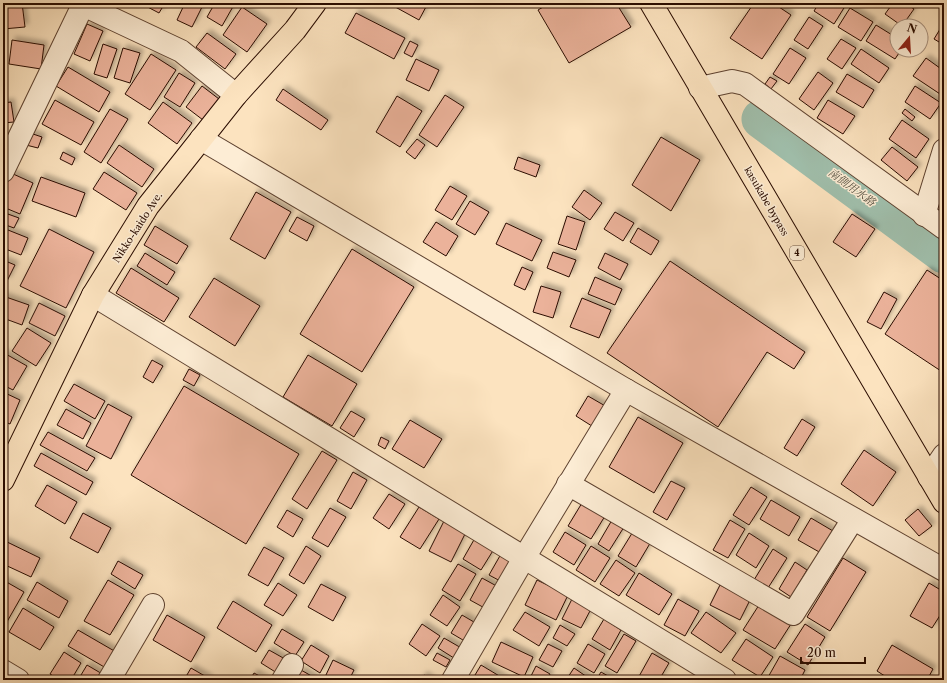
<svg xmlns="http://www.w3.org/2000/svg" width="947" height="683" font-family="'Libre Caslon Text','Noto Serif JP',serif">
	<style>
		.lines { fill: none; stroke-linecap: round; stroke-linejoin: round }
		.river { stroke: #a0bfac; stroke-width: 39 }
		.building { fill: #ebb29a; stroke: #2a0c00; filter: url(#shadow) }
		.minor-casing { stroke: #5e4230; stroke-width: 24 }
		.major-casing { stroke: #2a0c00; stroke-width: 24 }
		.highway-casing { stroke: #2a0c00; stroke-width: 24 }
		.minor { stroke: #fdedd5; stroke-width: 22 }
		.major { stroke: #fce3bf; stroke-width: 22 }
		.highway { stroke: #fce3bf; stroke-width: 22 }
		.labels { text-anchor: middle; stroke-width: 3; stroke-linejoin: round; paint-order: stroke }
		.shield { fill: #fdedd5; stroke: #695040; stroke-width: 1 }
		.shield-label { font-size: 9px; font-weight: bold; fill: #2a0c00 }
		.street-label { font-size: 10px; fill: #2a0c00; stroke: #fdedd5 }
		.water-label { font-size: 11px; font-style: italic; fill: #595445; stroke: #fdedd5 }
	</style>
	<defs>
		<filter id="shadow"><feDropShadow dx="3.5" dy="-3.5" stdDeviation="2" flood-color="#0004"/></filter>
	</defs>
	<rect width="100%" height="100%" fill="#fce3bf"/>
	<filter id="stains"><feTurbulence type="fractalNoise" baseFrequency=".005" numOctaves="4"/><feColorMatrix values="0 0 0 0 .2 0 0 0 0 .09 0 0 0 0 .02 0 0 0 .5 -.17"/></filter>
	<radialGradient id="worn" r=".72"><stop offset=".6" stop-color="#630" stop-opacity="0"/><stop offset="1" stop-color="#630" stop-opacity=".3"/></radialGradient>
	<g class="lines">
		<polyline class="river" points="761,119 944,254"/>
	</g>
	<g class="building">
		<polygon points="3,3 22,3 25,27 3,29"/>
		<polygon points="140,3 165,3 159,13"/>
		<polygon points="185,3 204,3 192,27 177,20"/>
		<polygon points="215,3 235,3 222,26 207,17"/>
		<polygon points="388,3 428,3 419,20"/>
		<polygon points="550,3 616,3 631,27 569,63 538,10"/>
		<polygon points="754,3 773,3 791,15 762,59 730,38"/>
		<polygon points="819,3 847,3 834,24 814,11"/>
		<polygon points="893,3 905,3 914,9 902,26 885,14"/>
		<polygon points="242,7 267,24 247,52 223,35"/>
		<polygon points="850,8 873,22 861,41 838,27"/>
		<polygon points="356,13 405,38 394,59 345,33"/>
		<polygon points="809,17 823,26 808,49 794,40"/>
		<polygon points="87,24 103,31 90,61 74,54"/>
		<polygon points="876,25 897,38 897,50 901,50 895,59 866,41"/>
		<polygon points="942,26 944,27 944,45 934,39"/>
		<polygon points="207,33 236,54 225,69 196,47"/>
		<polygon points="841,39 856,48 842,69 827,59"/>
		<polygon points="12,40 44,45 41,69 9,64"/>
		<polygon points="410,41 418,45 412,57 404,53"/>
		<polygon points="103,44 117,49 107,78 94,74"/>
		<polygon points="123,48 140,53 130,83 114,78"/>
		<polygon points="790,48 806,58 789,84 773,74"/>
		<polygon points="861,49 889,68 879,83 851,64"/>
		<polygon points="151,54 176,70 150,110 125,94"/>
		<polygon points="926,58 944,71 944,88 940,94 913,76"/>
		<polygon points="416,59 439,70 429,91 406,80"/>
		<polygon points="68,67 110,92 99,112 56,86"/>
		<polygon points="818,72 833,83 814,110 799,99"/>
		<polygon points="179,73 195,83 180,107 164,97"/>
		<polygon points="847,74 874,90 863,108 836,92"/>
		<polygon points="770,77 777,81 771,89 765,84"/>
		<polygon points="202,86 219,99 203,120 186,107"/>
		<polygon points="915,86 941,103 930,119 905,102"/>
		<polygon points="283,89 328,120 321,130 276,100"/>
		<polygon points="445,95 464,107 437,147 419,135"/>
		<polygon points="397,96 422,111 400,147 376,132"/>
		<polygon points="55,100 94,122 81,145 42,124"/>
		<polygon points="828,100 855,116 843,134 817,118"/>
		<polygon points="11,102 14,122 3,123 3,103"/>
		<polygon points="163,102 192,123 177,144 148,123"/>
		<polygon points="110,109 128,119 101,163 84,152"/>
		<polygon points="905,109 915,117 912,121 902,113"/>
		<polygon points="902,120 929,139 916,158 889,139"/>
		<polygon points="30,133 42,137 38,148 26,145"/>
		<polygon points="661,137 700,160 671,211 632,185"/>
		<polygon points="417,139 425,145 415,159 406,152"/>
		<polygon points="119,145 154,169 142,187 107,163"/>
		<polygon points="892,147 918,167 907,181 881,160"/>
		<polygon points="63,152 75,158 72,165 60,159"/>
		<polygon points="518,157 540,165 536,177 514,169"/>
		<polygon points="104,172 137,193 126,210 93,189"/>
		<polygon points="11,173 33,183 20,214 3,207 3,192"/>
		<polygon points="41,177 85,193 76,217 32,201"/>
		<polygon points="944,184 944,201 936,197"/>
		<polygon points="450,186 467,196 452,220 435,210"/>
		<polygon points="584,190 602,203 590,220 572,207"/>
		<polygon points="256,192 291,212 265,259 230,239"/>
		<polygon points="470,201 489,212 475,235 456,224"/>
		<polygon points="615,212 634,223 623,241 604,229"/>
		<polygon points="5,213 19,218 14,228 3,224 3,218"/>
		<polygon points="852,214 875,229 856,257 833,242"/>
		<polygon points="567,216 585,222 576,250 558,244"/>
		<polygon points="297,217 314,226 307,241 289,231"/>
		<polygon points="436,222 458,236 446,256 423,242"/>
		<polygon points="506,223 542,240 532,261 496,244"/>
		<polygon points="155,226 188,246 177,264 144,245"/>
		<polygon points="3,228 28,238 21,255 3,248"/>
		<polygon points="638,228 659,241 651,255 630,242"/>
		<polygon points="49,229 94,252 66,308 20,286"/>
		<polygon points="352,249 414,287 362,372 300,334"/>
		<polygon points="553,252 576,260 569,277 547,268"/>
		<polygon points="145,253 175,272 167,285 137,266"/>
		<polygon points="605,253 628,264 620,280 598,268"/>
		<polygon points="3,260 15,265 7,281 3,279"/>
		<polygon points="670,261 805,352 794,369 767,352 718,427 607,353"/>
		<polygon points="522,267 533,272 525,290 514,285"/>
		<polygon points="131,268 179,298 164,322 116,293"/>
		<polygon points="927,270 944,281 944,373 885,334"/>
		<polygon points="595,277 622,289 615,305 588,294"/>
		<polygon points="214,278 260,306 235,346 189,317"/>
		<polygon points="541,286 561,292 553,318 533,312"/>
		<polygon points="884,292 897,299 881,329 867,322"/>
		<polygon points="3,296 29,305 22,325 3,318"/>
		<polygon points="582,298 611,310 599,338 570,327"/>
		<polygon points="39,303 65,316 55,336 29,323"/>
		<polygon points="27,328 51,343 36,366 12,351"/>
		<polygon points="4,353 27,366 13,390 3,385 3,355"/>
		<polygon points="308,355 357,384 332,426 283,397"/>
		<polygon points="152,360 163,366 153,383 143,377"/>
		<polygon points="189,369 200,375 194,386 183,380"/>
		<polygon points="74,384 105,401 95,419 64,401"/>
		<polygon points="184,386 299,454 246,544 131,475"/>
		<polygon points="3,392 20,400 10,424 3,421"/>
		<polygon points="588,396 607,407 595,428 576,416"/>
		<polygon points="108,404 132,417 111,459 86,446"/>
		<polygon points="66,409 91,423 83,439 57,425"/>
		<polygon points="351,411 365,419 354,437 340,428"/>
		<polygon points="638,417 683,443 654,493 609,467"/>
		<polygon points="802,419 815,427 797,456 784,448"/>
		<polygon points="410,420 442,439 424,468 392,449"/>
		<polygon points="48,432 95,458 87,471 40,445"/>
		<polygon points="381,437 389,441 385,449 378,445"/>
		<polygon points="864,450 896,472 873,506 841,484"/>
		<polygon points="322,451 337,460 307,509 292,499"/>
		<polygon points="41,453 93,482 86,495 34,466"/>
		<polygon points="353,472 367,480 351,509 337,501"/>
		<polygon points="671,481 685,488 667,520 653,512"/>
		<polygon points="47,485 77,502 65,524 35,506"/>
		<polygon points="751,487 767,497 749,525 733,515"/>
		<polygon points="389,494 405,504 389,529 373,518"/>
		<polygon points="585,498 608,511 591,539 568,526"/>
		<polygon points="771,500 800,517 789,536 760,519"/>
		<polygon points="419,507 439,519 420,549 400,537"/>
		<polygon points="330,508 346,517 328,547 312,538"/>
		<polygon points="918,509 932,526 919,536 905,520"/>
		<polygon points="287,510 303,519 293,537 277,527"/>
		<polygon points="83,513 111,528 98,553 70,538"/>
		<polygon points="811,518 833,531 821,553 798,540"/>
		<polygon points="612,520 624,527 609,551 598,544"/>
		<polygon points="730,520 745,529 728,558 713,550"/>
		<polygon points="444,521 466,532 451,562 429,551"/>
		<polygon points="634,530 652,540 636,567 618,556"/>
		<polygon points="565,532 586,545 574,565 553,552"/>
		<polygon points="749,533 769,546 756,568 736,555"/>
		<polygon points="475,538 494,549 481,570 463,559"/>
		<polygon points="3,540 40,558 31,577 3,564"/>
		<polygon points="306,546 321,556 304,584 289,575"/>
		<polygon points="591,546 610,558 595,582 576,570"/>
		<polygon points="264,547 284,558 268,586 248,575"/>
		<polygon points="773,549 787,558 768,588 754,580"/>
		<polygon points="501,554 516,563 504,583 489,575"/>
		<polygon points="843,558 866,572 830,631 807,617"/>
		<polygon points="616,560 635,573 619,596 600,584"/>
		<polygon points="118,561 143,575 135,589 111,574"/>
		<polygon points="795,562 807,570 791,597 779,589"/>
		<polygon points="458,564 476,574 460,601 442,590"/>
		<polygon points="639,573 672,594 659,615 626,595"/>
		<polygon points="482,578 502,589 490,611 470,600"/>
		<polygon points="3,580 24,592 4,627 3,626"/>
		<polygon points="108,580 134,595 110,635 84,621"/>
		<polygon points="537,580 568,595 556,620 525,605"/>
		<polygon points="37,582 68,601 59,618 27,600"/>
		<polygon points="278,583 297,595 283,616 264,605"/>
		<polygon points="929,583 944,592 944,609 932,628 910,616"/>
		<polygon points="321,584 346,597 333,621 308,607"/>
		<polygon points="720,585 750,600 740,620 710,605"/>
		<polygon points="443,595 460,607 447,626 430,615"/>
		<polygon points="572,599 591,609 581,628 562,619"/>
		<polygon points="678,599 699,611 685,636 664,625"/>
		<polygon points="233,601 272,625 256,652 217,628"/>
		<polygon points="759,605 791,624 775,649 743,630"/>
		<polygon points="23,608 54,627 40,650 9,632"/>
		<polygon points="525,612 550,627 539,646 513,630"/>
		<polygon points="706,612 736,633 721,653 691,633"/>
		<polygon points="167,615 205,637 191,662 153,640"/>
		<polygon points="462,615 479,625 468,643 451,633"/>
		<polygon points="604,619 621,630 610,650 592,639"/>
		<polygon points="422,624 440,636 426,656 409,644"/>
		<polygon points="805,624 825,637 808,665 787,652"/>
		<polygon points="560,625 575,634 567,646 553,638"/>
		<polygon points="282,629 304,642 295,656 274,643"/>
		<polygon points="78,630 116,652 106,668 68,646"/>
		<polygon points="624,634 636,641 617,673 605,666"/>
		<polygon points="444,638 463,649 457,660 438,648"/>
		<polygon points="746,639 773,657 760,677 732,660"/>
		<polygon points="501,642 533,657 524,677 492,662"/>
		<polygon points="548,644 562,651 553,667 539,660"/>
		<polygon points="588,644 605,654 594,673 577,663"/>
		<polygon points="311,645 329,656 320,673 301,661"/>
		<polygon points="892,645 933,669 927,680 891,680 877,671"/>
		<polygon points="269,650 285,659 277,673 261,663"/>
		<polygon points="64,652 81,663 71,680 60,680 50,674"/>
		<polygon points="437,653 450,660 446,667 433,660"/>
		<polygon points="652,653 669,663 659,680 637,680"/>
		<polygon points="780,656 805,670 800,680 769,680 767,679"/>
		<polygon points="333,660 354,670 349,680 332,680 325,677"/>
		<polygon points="87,665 104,675 101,680 78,680"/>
		<polygon points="481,665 506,680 472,680"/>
		<polygon points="536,666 550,674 547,680 529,680"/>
		<polygon points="191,668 210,679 209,680 184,680"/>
		<polygon points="574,668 590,679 589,680 566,680"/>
		<polygon points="301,670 315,678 314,680 295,680"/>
		<polygon points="944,670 944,680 938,680"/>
		<polygon points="601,672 615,680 596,680"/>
		<polygon points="254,673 267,680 250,680"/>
		<polygon points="424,675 432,680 420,680"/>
	</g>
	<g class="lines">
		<g class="minor-casing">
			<g id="minor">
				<polyline points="79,3 181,51 236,95"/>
				<polyline points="700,88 732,81 745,84 944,228"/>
				<polyline points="201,139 626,390 944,570"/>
				<polyline points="3,171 84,3"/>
				<polyline points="924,215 944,150"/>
				<polyline points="93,295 725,680"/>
				<polyline points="929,477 944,455"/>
				<polyline points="568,484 793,614 853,519"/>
				<polyline points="3,671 18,680"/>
				<polyline points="109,680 153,605"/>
				<polyline points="283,680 292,665"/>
				<polyline points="453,680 524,558 626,390"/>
			</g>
		</g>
		<g class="major-casing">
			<polyline id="major" points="3,480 93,295 148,206 236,95 295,30 315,3"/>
		</g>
		<g class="highway-casing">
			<polyline id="highway" points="651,3 944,502"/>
		</g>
		<use href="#minor" class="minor"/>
		<use href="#major" class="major"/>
		<use href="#highway" class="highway"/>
	</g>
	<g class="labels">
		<rect class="shield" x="790" y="246" width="14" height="14" rx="3"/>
		<g class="shield-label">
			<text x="797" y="256">4</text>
		</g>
		<g class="street-label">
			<text transform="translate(767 201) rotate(60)" y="4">kasukabe bypass</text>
			<text transform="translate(137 227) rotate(-57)" y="4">Nikko-kaido Ave.</text>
		</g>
		<g class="water-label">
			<text transform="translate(852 187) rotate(36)" y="4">南側用水路</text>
		</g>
	</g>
	<rect width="947" height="683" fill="none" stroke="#fce3bf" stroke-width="16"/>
	<rect x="4" y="4" width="939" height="675" fill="none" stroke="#2a0c00" stroke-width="2"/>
	<rect x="8" y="8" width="931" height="667" fill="none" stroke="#2a0c00"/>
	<g transform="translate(909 38) rotate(18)"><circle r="19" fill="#fdedd5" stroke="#a99380"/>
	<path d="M0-3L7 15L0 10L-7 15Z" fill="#8f2418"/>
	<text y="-6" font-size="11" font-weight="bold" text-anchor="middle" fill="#2a0c00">N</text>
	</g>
	<path d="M801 657v6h64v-6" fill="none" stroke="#2a0c00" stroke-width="2"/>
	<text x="807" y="657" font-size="12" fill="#2a0c00" stroke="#fdedd5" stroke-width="3" paint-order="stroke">20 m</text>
	<rect width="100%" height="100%" filter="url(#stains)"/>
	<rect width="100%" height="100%" fill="url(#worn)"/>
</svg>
